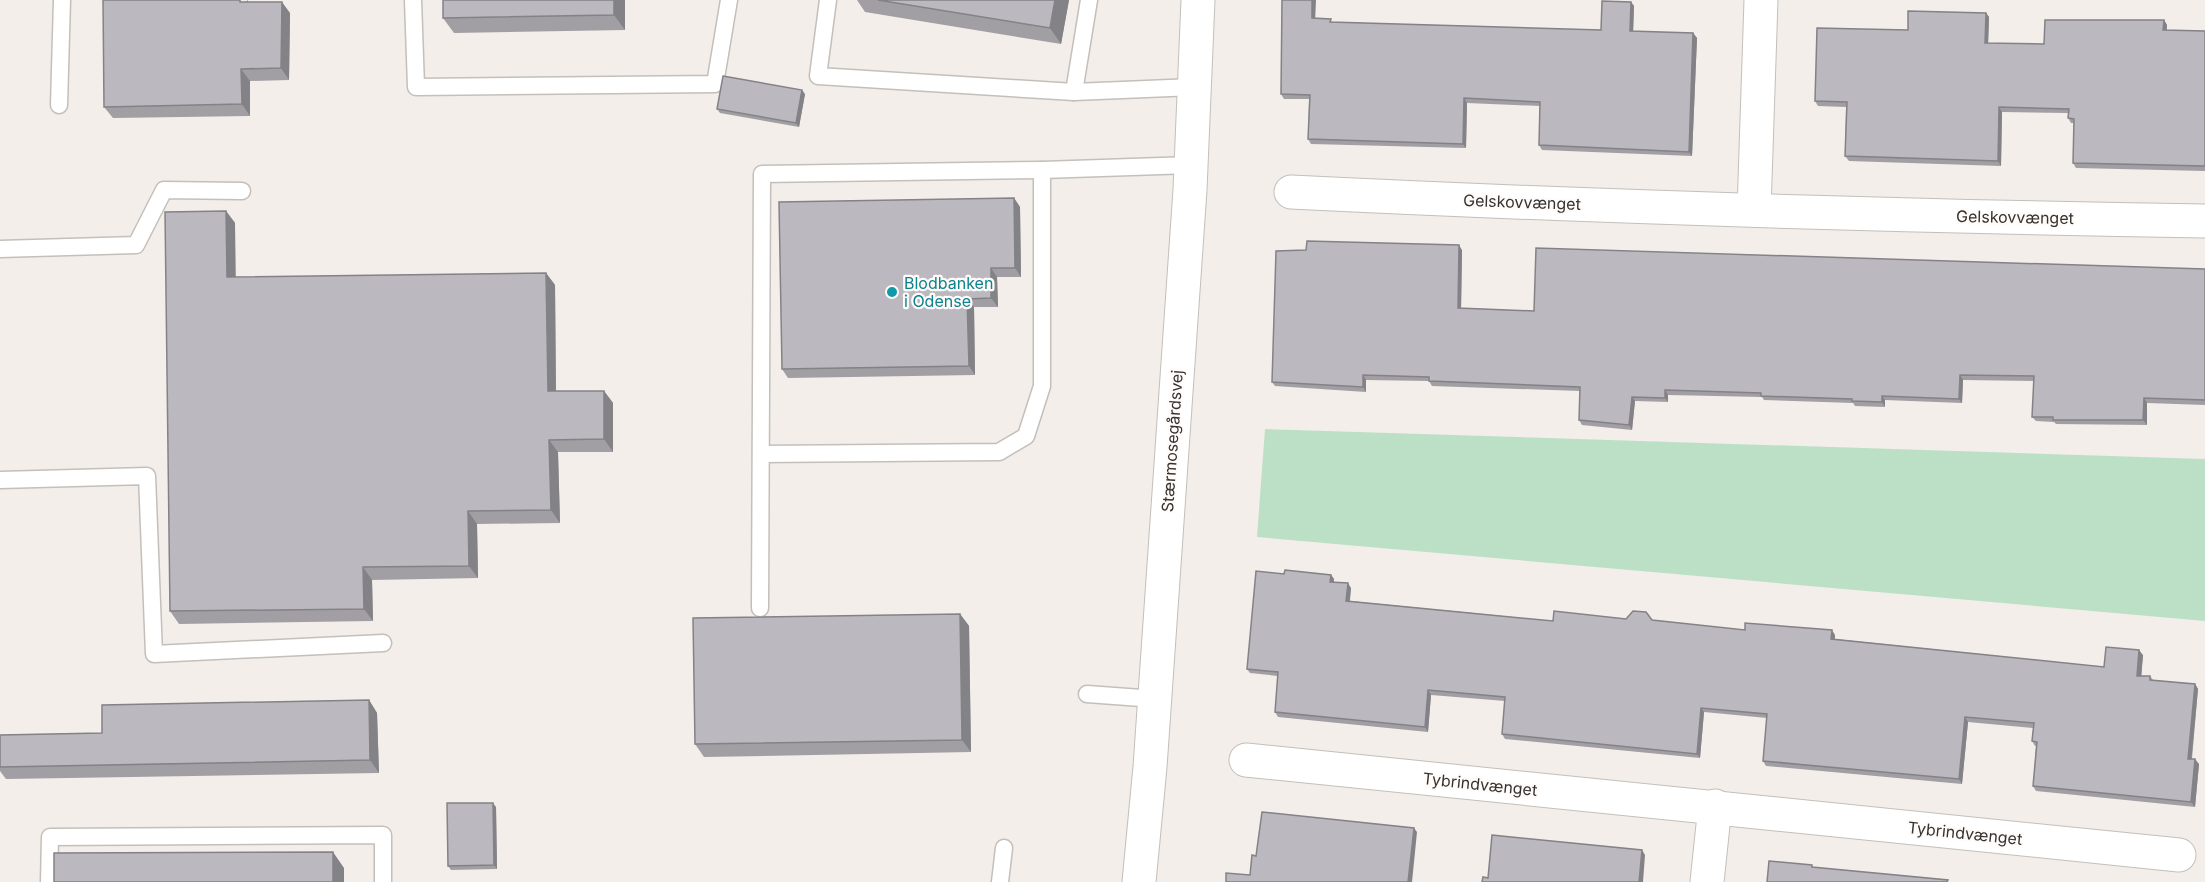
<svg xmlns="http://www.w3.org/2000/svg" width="2205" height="882" font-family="Inter,sans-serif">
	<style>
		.green { fill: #bce0c6 }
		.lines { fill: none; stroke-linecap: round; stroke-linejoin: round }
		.service-casing { stroke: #c4bfba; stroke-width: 19 }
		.minor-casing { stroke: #c4bfba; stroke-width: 35 }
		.tertiary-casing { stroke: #c4bfba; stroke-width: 35 }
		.service { stroke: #fff; stroke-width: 16 }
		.minor { stroke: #fff; stroke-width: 33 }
		.tertiary { stroke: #fff; stroke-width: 33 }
		.wall { fill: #a19fa4 }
		.shaded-wall { fill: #838286 }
		.building { fill: #bbb9bf; stroke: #838286; stroke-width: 1.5 }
		.culture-dot { fill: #0f9aa8; stroke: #fffbf8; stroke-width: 2 }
		.labels { text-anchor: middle; stroke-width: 4.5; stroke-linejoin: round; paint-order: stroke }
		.street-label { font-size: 16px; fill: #343230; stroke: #fffbf8 }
		.culture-label { font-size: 16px; fill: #0d838f; stroke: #fffbf8; text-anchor: start }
	</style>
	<rect width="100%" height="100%" fill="#f3eee9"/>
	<polygon class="green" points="1265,429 2205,459 2205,621 1257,537"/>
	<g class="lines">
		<g class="service-casing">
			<g id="service">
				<polyline points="413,0 416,87 715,84 729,0"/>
				<polyline points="828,0 818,76 1074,92 1194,87"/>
				<polyline points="1074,92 1089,0"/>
				<polyline points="59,105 62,0"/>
				<polyline points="0,249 136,245 164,190 242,191"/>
				<polyline points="761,454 999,452 1026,436 1042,386 1042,170 1191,165"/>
				<polyline points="0,480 147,476 154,654 383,643"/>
				<polyline points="760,608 762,174 1042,170"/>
				<polyline points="1087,694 1155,699"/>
				<polyline points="49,882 50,837 383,835 383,882"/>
				<polyline points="1000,882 1004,848"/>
			</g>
		</g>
		<g class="minor-casing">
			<g id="minor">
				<path d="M1291 192C1595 207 1900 216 2205 221"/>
				<polyline points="1754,210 1761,0"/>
				<polyline points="1246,760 2179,855"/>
				<polyline points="1707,882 1715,806"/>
			</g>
		</g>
		<g class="tertiary-casing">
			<polyline id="tertiary" points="1139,882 1150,767 1190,190 1198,0"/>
		</g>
		<use href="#service" class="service"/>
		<use href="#minor" class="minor"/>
		<use href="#tertiary" class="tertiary"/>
	</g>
	<g class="wall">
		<polygon points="248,0 248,2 290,13 289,80 250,81 250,116 113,118 104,107"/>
		<polygon points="443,0 625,0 625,30 454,33 443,18"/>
		<polygon points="857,0 1069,0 1061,44 865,12"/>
		<polygon points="1631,2 1634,6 1633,31 1693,33 1697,38 1692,156 1542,150 1539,145 1540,106 1467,103 1466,148 1311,144 1308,139 1309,99 1284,99 1281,94 1315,18 1334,22 1601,30"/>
		<polygon points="1986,13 1989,17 1988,43 2044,44 2164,20 2167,25 2167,30 2205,31 2205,171 2076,168 2073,163 2074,123 2071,123 2068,118 2068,113 2002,112 2001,166 1849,161 1845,156 1846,107 1818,106 1815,101 1908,30"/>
		<polygon points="805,94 799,127 720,113 717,109"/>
		<polygon points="1014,198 1020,207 1021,277 997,277 998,307 974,307 975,375 788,378 782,369"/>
		<polygon points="226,211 235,223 235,277 546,273 555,285 556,391 604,391 613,403 613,452 558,452 560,523 477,524 478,578 372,580 373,621 179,624 170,611"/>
		<polygon points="1462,250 1461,308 1534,311 2205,269 2205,405 2147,403 2147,425 2056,424 2054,422 2036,421 2032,417 2034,381 1963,380 1962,403 1885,400 1885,407 1855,406 1853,403 1764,400 1762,397 1668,395 1668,402 1635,401 1632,430 1582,425 1579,420 1580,391 1432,386 1429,381 1366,380 1366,392 1275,386 1272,382"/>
		<polygon points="1284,574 1331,575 1334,579 1334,582 1351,588 1350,601 1553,621 1626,619 1652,620 1745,630 1835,635 1835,639 2104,667 2143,655 2141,676 2150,676 2153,680 2195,684 2198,689 2192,759 2199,764 2195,807 2036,791 2033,786 2036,746 2035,746 2032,741 2033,728 1968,722 1962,784 1766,766 1763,761 1767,718 1704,712 1700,758 1505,739 1502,734 1505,701 1431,695 1428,732 1278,717 1275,712 1278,676 1250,673 1247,669"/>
		<polygon points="960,614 969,626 971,752 704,757 695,744"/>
		<polygon points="369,700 377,713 379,773 6,779 0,771 0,735 102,733"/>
		<polygon points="496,807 497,869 451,870 448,866"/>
	</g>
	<g class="shaded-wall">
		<polygon points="614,0 625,0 625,30 614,15"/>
		<polygon points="1055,0 1069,0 1061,44 1050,28"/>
		<polygon points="1312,0 1316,0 1315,23 1312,18"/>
		<polygon points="282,2 290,13 289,80 281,68"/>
		<polygon points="1631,2 1634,6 1633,36 1630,31"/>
		<polygon points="1986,13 1989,17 1988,48 1985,43"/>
		<polygon points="2164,20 2167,25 2166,35 2163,30"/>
		<polygon points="1693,33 1697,38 1692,156 1689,152"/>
		<polygon points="241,69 250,81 250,116 242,104"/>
		<polygon points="802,90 805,94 799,127 796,123"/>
		<polygon points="1464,98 1467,103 1466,148 1463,144"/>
		<polygon points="1999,107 2002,112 2001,166 1998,161"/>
		<polygon points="1014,198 1020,207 1021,277 1015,268"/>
		<polygon points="226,211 235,223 236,290 227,277"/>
		<polygon points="1459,245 1462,250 1461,313 1458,308"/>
		<polygon points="991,268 997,277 998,307 991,298"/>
		<polygon points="546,273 555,285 556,404 548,391"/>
		<polygon points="967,299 974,307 975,375 969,366"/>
		<polygon points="1363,375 1366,380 1366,392 1363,387"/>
		<polygon points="1960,375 1963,380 1962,403 1959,399"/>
		<polygon points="1665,390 1668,395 1668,402 1665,398"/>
		<polygon points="604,391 613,403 613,452 604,439"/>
		<polygon points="1882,396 1885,400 1885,407 1882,402"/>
		<polygon points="1632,397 1635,401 1632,430 1629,425"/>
		<polygon points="2144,398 2147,403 2147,425 2143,420"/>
		<polygon points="549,440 558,452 560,523 551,510"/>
		<polygon points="468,511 477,524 478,578 469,566"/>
		<polygon points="363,567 372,580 373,621 364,609"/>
		<polygon points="1331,575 1334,579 1333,586 1330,582"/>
		<polygon points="1348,583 1351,588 1349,606 1346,601"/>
		<polygon points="960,614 969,626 971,752 962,740"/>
		<polygon points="1832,630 1835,635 1834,644 1831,639"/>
		<polygon points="2139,650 2143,655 2141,680 2137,676"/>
		<polygon points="2195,684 2198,689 2191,763 2188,759"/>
		<polygon points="1428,690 1431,695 1428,732 1425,727"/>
		<polygon points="369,700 377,713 379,773 370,760"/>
		<polygon points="1701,708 1704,712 1700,758 1697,754"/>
		<polygon points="1965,717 1968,722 1962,784 1959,779"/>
		<polygon points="2195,759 2199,764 2195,807 2191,802"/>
		<polygon points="493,803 496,807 497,869 494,865"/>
		<polygon points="1414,828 1417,832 1412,882 1408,882"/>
		<polygon points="1642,850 1645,855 1643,882 1639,882"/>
		<polygon points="333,852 344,868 344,882 333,882"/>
	</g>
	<g class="building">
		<polygon points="103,0 240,0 240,2 282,2 281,68 241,69 242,104 104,107"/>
		<polygon points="443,0 614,0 614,15 443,18"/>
		<polygon points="878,0 1055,0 1050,28"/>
		<polygon points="1282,0 1312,0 1312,18 1331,19 1330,22 1601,30 1602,1 1631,2 1630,31 1693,33 1689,152 1539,145 1540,102 1464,98 1463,144 1308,139 1310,95 1281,94"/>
		<polygon points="1908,11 1986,13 1985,43 2044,44 2045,20 2164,20 2163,30 2205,31 2205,166 2073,163 2074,119 2068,118 2069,109 1999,107 1998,161 1845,156 1847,102 1815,101 1817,28 1908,30"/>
		<polygon points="723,76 802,90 796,123 717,109"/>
		<polygon points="1014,198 1015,268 991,268 991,298 967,299 969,366 782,369 779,202"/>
		<polygon points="226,211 227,277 546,273 548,391 604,391 604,439 549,440 551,510 468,511 469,566 363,567 364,609 170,611 165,212"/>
		<polygon points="1307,241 1459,245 1458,308 1534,311 1536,248 2205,269 2205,400 2144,398 2143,420 2053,420 2053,417 2032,417 2034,376 1960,375 1959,399 1882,396 1882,402 1852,401 1852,399 1761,396 1761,393 1665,390 1665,398 1632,397 1629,425 1579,420 1580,387 1429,381 1429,377 1363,375 1363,387 1272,382 1276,251 1306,250"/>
		<polygon points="1285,570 1331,575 1330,582 1348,583 1346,601 1553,621 1554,611 1626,619 1633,611 1646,612 1652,620 1745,630 1745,623 1832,630 1831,639 2104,667 2106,647 2139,650 2137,676 2150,676 2150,680 2195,684 2188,759 2195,759 2191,802 2033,786 2037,742 2032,741 2034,723 1965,717 1959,779 1763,761 1767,714 1701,708 1697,754 1502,734 1505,697 1428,690 1425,727 1275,712 1278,672 1247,669 1256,571 1284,574"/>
		<polygon points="960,614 962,740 695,744 693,618"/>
		<polygon points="369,700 370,760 0,767 0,735 102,733 102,705"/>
		<polygon points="447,803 493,803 494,865 448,866"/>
		<polygon points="1262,812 1414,828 1408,882 1226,882 1226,873 1250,875 1252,855 1256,856"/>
		<polygon points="1492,835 1642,850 1639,882 1482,882 1483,877 1488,878"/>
		<polygon points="333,852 333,882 54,882 54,853"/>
		<polygon points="1769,861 1812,865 1812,867 1948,880 1947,882 1767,882"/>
	</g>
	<circle class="culture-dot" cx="892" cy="292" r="6"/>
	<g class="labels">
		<g class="street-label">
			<text transform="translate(1522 202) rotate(2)" y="6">Gelskovvænget</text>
			<text transform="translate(2015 217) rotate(1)" y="6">Gelskovvænget</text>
			<text transform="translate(1172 441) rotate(-86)" y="6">Stærmosegårdsvej</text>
			<text transform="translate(1480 784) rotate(6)" y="6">Tybrindvænget</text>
			<text transform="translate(1965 833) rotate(6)" y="6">Tybrindvænget</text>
		</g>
		<g class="culture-label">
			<text x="904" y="289">Blodbanken<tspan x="904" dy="18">i Odense</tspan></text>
		</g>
	</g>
</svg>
